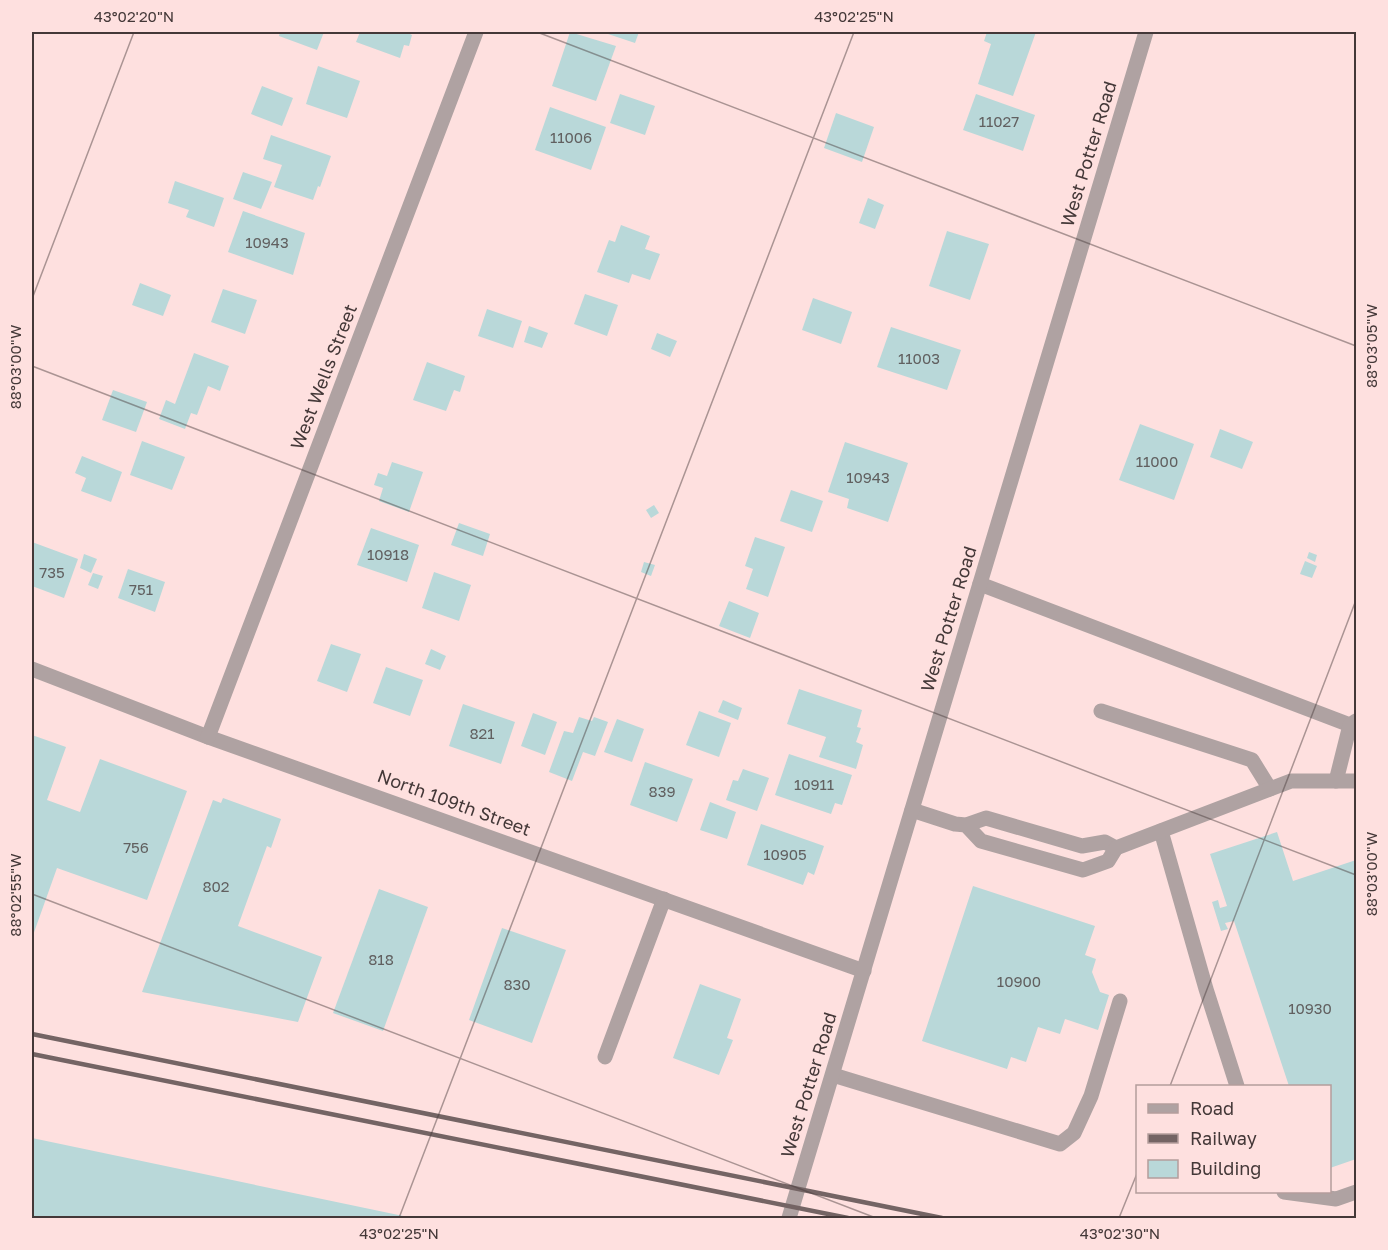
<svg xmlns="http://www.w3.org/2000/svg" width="1388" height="1250" font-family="'Golos Text',sans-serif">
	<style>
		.building { fill: #b9d8d9 }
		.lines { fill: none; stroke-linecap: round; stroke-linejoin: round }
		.minor { stroke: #afa2a2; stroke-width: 15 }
		.rail { stroke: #746464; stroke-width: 4.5 }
		.ticks { fill: none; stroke: #443838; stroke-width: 1.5; stroke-opacity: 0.45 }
		.labels { text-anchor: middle; stroke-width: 5; stroke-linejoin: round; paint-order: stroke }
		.number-label { font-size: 15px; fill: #616060 }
		.street-label { font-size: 18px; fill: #443838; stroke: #fee0df }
		.neatline { fill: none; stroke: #443838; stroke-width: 2 }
		.ticks-label { font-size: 15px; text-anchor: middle; fill: #443838 }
	</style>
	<rect width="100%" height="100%" fill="#fee0df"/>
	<g class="building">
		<polygon points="280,32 324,32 317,50 279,36"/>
		<polygon points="360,32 406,32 412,35 409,46 404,45 400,58 356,42"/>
		<polygon points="570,32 616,46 596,101 552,86"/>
		<polygon points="602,32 639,32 635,43"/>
		<polygon points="987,32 1036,32 1013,96 978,84 991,44 984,41"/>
		<polygon points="318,66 360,81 347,118 306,104"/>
		<polygon points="262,86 293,98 282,126 251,114"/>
		<polygon points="620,94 655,106 645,135 610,123"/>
		<polygon points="976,94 1035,115 1023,151 963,130"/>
		<polygon points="550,107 606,127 591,170 535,150"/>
		<polygon points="836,113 874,127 862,162 824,148"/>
		<polygon points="271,135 331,156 320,187 318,186 313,200 274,187 282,165 263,159"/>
		<polygon points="243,172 272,182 261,209 233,199"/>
		<polygon points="175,181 224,198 214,227 186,217 189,210 168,203"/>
		<polygon points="868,198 884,205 875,229 859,223"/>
		<polygon points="243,211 305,233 293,275 228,252"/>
		<polygon points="621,225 650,236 645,249 660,254 650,280 632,274 629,283 597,272 609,240 615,242"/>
		<polygon points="947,231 989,244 970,300 929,286"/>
		<polygon points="140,283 171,295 163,316 132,305"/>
		<polygon points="223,289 257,300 245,334 211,322"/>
		<polygon points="585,294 618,305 607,336 574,324"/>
		<polygon points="813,298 852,312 841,344 802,330"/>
		<polygon points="487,309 522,321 513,348 478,336"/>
		<polygon points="529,326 548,333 542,348 524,342"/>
		<polygon points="891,327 961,350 947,390 877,367"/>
		<polygon points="657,333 677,341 670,357 651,349"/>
		<polygon points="194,353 229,366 220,391 208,386 197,415 191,413 185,429 159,419 166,400 175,404"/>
		<polygon points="427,362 465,376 460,392 454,390 446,411 413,400"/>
		<polygon points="113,390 147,402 136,432 102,420"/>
		<polygon points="1140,424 1194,444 1174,500 1119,480"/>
		<polygon points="1220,429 1253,442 1242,469 1210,457"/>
		<polygon points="142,441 185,457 172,490 130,475"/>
		<polygon points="845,442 908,463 888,522 847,508 849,499 828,492"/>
		<polygon points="82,456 122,472 111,502 81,491 86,478 75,473"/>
		<polygon points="392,462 423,472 409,512 379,501 383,488 374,485 378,473 387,476"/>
		<polygon points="791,490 823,501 812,532 780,521"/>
		<polygon points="654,505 659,513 651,518 646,510"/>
		<polygon points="459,523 490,534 483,556 451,545"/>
		<polygon points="371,528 419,545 407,582 357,565"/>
		<polygon points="755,537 785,547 768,597 746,589 753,569 745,566"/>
		<polygon points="32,542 78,559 64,598 32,586"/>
		<polygon points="1309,552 1317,555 1315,562 1307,558"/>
		<polygon points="84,554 97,559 91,573 80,568"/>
		<polygon points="1305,561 1317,566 1312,578 1300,574"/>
		<polygon points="644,562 655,565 651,576 641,572"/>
		<polygon points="128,569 165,582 155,612 118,598"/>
		<polygon points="434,572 471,585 459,621 422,608"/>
		<polygon points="93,573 103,576 98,589 88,585"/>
		<polygon points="729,601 759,613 750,638 719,626"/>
		<polygon points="331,644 361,654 347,692 317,681"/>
		<polygon points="431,649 446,656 440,670 425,664"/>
		<polygon points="386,667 423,680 410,716 373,703"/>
		<polygon points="799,689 862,710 857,727 861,728 856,742 863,745 856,769 819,757 826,737 787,724"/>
		<polygon points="723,700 742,708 738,720 718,712"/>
		<polygon points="463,704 515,722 501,764 449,746"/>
		<polygon points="699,711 731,723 719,757 686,745"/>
		<polygon points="533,713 557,722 545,755 521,746"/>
		<polygon points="579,717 592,721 594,717 608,722 595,756 583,752 572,781 549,772 564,731 573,733"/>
		<polygon points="617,719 644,729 632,762 604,752"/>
		<polygon points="32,735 66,747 47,800 80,812 100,759 187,791 147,900 57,868 32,938"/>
		<polygon points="789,754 852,775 842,805 835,803 831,814 775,795"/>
		<polygon points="645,762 693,779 677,822 630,805"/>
		<polygon points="743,769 769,778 757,811 726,800 733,780 738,781"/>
		<polygon points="223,798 281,819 271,848 267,846 238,926 322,957 298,1022 142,992 213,800 221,803"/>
		<polygon points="710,802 736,812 727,839 700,830"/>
		<polygon points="761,824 824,846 814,875 808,872 803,885 747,865"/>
		<polygon points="1277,832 1293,881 1356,860 1356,1159 1330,1168 1330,1086 1289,1086 1234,921 1225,923 1228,929 1221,931 1212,902 1218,900 1220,908 1227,906 1210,854"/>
		<polygon points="973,886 1095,926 1085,955 1096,959 1092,972 1100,992 1109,995 1098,1030 1065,1019 1060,1034 1038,1027 1026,1062 1011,1057 1007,1069 922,1041"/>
		<polygon points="379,889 428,907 383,1031 333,1013"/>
		<polygon points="502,928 566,950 532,1043 469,1020"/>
		<polygon points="700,984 741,999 727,1038 733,1040 719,1075 673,1058"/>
		<polygon points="32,1138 408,1217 408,1218 32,1218"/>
	</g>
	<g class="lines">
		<g class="minor">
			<polyline points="980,584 1350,725 1356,721"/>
			<polyline points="32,669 208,737 864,971"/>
			<polyline points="1101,711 1252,760 1270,789"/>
			<polyline points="208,737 476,32"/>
			<polyline points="1336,781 1350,725"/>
			<polyline points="912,810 955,824 966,825 986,818 1082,846 1105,842 1116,848 1108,861 1083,870 981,841 966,825"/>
			<polyline points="1161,831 1206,989 1237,1086"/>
			<polyline points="1116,848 1291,781 1356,781"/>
			<polyline points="605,1057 664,899"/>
			<polyline points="833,1075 1060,1144 1074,1133 1091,1096 1120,1001"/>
			<polyline points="1284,1192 1336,1199 1356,1192"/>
			<polyline points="789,1218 1146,32"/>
		</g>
		<g class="rail">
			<polyline points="32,1034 942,1218"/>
			<polyline points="32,1054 848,1218"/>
		</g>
	</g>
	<path class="ticks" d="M537 32 1356 346M32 299 134 32M32 366 1356 875M32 894 876 1218M1170 1086 1356 600M399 1218 854 32M1119 1218 1138 1171"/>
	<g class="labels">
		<g class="number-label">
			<text x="999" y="127">11027</text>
			<text x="571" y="143">11006</text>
			<text x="267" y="248">10943</text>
			<text x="919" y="364">11003</text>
			<text x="1157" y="467">11000</text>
			<text x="868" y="483">10943</text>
			<text x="388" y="560">10918</text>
			<text x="52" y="578">735</text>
			<text x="141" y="595">751</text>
			<text x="482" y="739">821</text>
			<text x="814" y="790">10911</text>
			<text x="662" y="797">839</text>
			<text x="136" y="853">756</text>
			<text x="785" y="860">10905</text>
			<text x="216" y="892">802</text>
			<text x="381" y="965">818</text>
			<text x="1019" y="987">10900</text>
			<text x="517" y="990">830</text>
			<text x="1310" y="1014">10930</text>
		</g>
		<g class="street-label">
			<text transform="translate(1089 154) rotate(-73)" y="6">West Potter Road</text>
			<text transform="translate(324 377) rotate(-69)" y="6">West Wells Street</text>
			<text transform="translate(949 619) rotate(-73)" y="6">West Potter Road</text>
			<text transform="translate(454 803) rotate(20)" y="6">North 109th Street</text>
			<text transform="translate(809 1085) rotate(-73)" y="6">West Potter Road</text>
		</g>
	</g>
	<rect width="1388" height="1250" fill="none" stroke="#fee0df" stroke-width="66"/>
	<rect x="1136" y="1085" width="195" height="108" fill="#fee0df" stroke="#b49d9c" stroke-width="1.5"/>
	<rect x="1148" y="1104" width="30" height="9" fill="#afa2a2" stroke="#b49d9c" stroke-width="1.5"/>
	<text x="1190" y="1115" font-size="18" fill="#443838">Road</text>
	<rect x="1148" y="1134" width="30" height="9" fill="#746464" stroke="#b49d9c" stroke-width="1.5"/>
	<text x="1190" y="1145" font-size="18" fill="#443838">Railway</text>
	<rect x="1148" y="1160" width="30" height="18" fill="#b9d8d9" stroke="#b49d9c" stroke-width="1.5"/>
	<text x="1190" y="1175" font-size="18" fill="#443838">Building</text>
	<rect x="33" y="33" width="1322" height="1184" class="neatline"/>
	<g class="ticks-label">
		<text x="134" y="22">43°02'20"N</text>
		<text x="854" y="22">43°02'25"N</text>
		<text transform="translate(1372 346) rotate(-90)" y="5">88°03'05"W</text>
		<text transform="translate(16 367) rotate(-90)" y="5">88°03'00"W</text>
		<text transform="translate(1372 874) rotate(-90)" y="5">88°03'00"W</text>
		<text transform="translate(16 895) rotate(-90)" y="5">88°02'55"W</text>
		<text x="399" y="1239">43°02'25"N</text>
		<text x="1120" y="1239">43°02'30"N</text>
	</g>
</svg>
